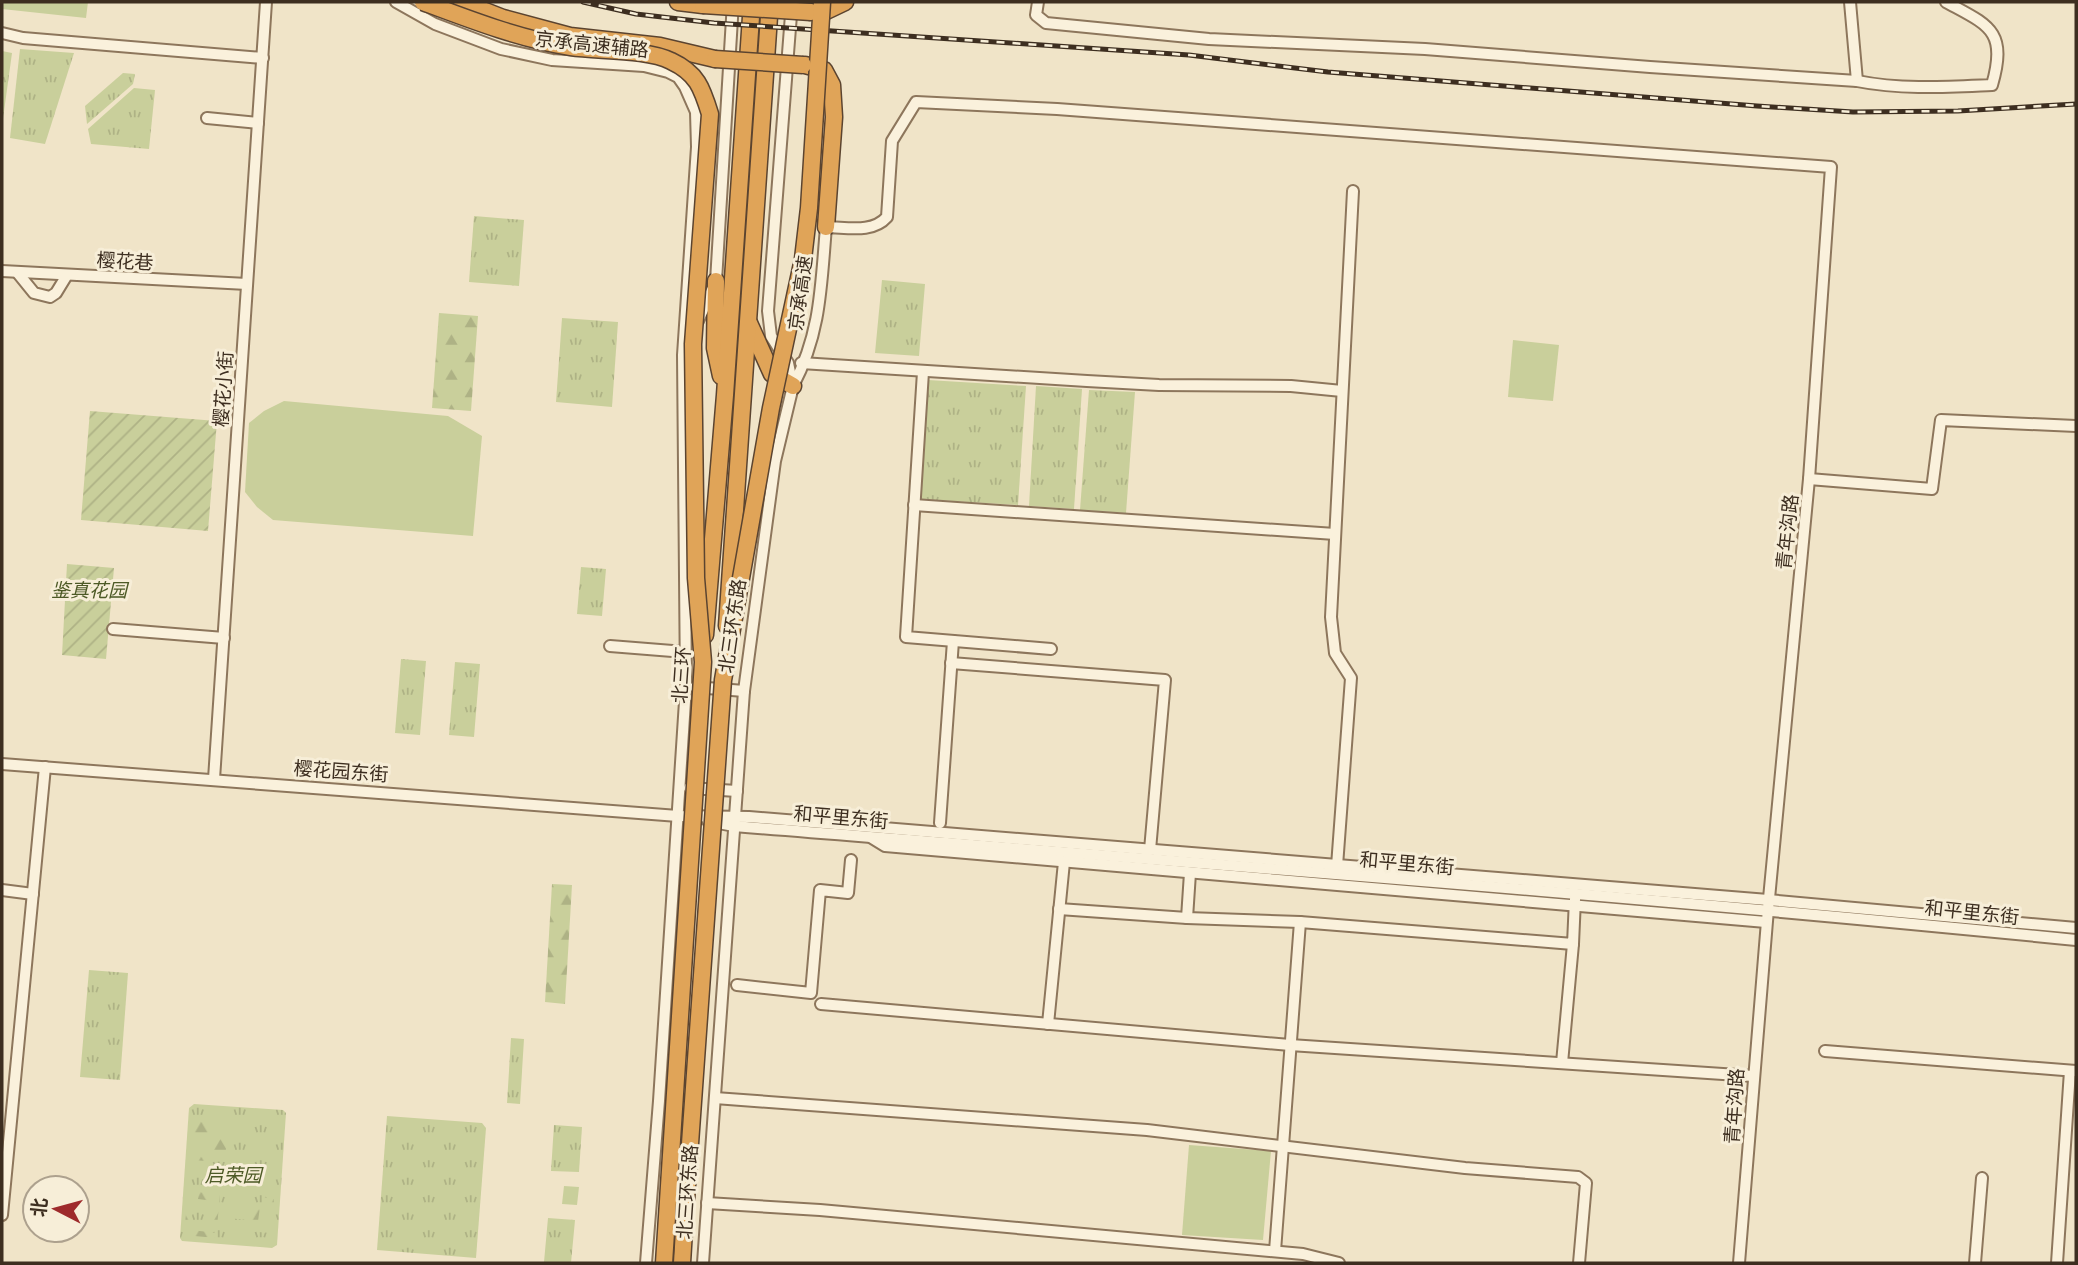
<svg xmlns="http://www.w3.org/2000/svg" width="2078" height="1265" font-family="'Libre Baskerville','Noto Sans SC',serif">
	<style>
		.grass { fill: url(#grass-tufts) }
		.forest { fill: url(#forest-firs) }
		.garden { fill: url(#garden-furrows) }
		.pitch { fill: #c9cf9b }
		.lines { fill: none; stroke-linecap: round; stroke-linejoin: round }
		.minor-casing { stroke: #8d765c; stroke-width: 14 }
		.highway-casing { stroke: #5b4430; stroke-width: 19 }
		.minor { stroke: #faf1dc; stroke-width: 10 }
		.highway { stroke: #e0a458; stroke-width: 16 }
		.rail-casing { stroke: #3d2e20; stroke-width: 5 }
		.rail { stroke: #f7eed8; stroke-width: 2.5; stroke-dasharray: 8; stroke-linecap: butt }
		.highway-bridge-casing { stroke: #5b4430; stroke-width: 19; stroke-linecap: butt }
		.highway-bridge { stroke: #e0a458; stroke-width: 16 }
		.labels { text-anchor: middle; stroke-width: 6; stroke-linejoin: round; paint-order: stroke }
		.street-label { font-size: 19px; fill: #3d2e20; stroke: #f7eed8 }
		.park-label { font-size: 19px; font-style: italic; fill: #4d5a26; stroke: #f7eed8 }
	</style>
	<defs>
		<pattern id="grass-tufts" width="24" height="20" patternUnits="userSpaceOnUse" patternTransform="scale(1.75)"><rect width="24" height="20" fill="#c9cf9b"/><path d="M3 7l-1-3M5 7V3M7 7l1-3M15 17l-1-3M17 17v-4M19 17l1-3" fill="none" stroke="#aeb285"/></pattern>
		<pattern id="forest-firs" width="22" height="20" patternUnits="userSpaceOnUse" patternTransform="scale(1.75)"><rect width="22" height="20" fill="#c9cf9b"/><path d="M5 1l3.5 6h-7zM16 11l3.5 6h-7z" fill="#aeb285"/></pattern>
		<pattern id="garden-furrows" width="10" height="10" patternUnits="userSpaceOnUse" patternTransform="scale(1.75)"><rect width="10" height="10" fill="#c9cf9b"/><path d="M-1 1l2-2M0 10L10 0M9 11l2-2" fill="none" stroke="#aeb285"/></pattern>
	</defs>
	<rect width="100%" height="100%" fill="#f0e4c8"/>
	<g class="grass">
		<polygon points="20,49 74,53 45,144 10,138"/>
		<polygon points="2,51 12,53 2,126"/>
		<polygon points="123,73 135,74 133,84 87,124 85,106"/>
		<polygon points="134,88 155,90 149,149 91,144 88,129"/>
		<polygon points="474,216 524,220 519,286 469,282"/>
		<polygon points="882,280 925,284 919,356 875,353"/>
		<polygon points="562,318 618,322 612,407 556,402"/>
		<polygon points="928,380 1026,386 1018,505 920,499"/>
		<polygon points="1036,386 1082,389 1074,509 1029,506"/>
		<polygon points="1089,390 1135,392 1126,513 1080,510"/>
		<polygon points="581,567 606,569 602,616 577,614"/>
		<polygon points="401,659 426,661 420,735 395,733"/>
		<polygon points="455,662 480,664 474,737 449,735"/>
		<polygon points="89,970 128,973 120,1080 80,1077"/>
		<polygon points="511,1038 524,1039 520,1104 507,1103"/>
		<polygon points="194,1104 283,1110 286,1113 277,1245 272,1248 182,1241 180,1238 189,1108"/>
		<polygon points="387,1116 482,1123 486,1128 476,1258 377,1250"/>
		<polygon points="554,1125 582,1127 579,1172 551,1171"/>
		<polygon points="564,1186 579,1187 577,1205 562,1204"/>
		<polygon points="548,1218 575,1220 571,1263 544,1262"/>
	</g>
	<g class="forest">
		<polygon points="439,313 478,316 471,411 432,408"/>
		<polygon points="552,884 572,885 565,1004 545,1002"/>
		<polygon points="193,1118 228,1121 225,1162 190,1160"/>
		<polygon points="188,1192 194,1192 191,1230 217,1233 216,1238 184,1235"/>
		<polygon points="199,1192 220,1194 217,1227 212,1226 214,1201 198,1199"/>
		<polygon points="263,1197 274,1199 271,1233 258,1232 259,1225 266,1225 267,1207 262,1206"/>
		<polygon points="229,1205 260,1207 258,1221 227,1218"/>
	</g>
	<g class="garden">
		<polygon points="90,411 217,421 208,531 81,520"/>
		<polygon points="67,564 114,568 106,659 62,655"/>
	</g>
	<g class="pitch">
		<polygon points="2,2 88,2 86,18 2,9"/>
		<polygon points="1513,340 1559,345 1553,401 1508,397"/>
		<polygon points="284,401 448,416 482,436 473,536 273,520 257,507 245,492 249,423 264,411"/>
		<polygon points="1189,1145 1271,1151 1263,1240 1182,1235"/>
	</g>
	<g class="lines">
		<g class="minor-casing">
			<g id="minor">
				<polyline points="396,2 435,24 501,49 552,60 644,66 668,72 678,77 685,87 696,112 697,147 683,355 686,686 659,1101 646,1263"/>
				<path d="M1038 2 1036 15 1046 23 1209 39 1425 49 1650 67 1857 81C1902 90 1946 87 1992 85 2008 30 1988 25 1946 2"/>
				<polyline points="1850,2 1857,81"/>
				<polyline points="2,33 23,38 263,58"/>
				<polyline points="207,118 258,123"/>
				<polyline points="2,271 247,284"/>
				<polyline points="17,272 34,293 50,297 56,293 67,275"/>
				<polyline points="698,321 716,281 733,2"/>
				<polyline points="801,363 1087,381 1159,385 1291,386 1342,391"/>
				<polyline points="923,372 906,637 1051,649"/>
				<path d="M793 386C821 333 821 285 826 227 846 227 872 234 887 217L892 141 916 102 1057 109 1831 167 1809 479 1768 909 1739 1263"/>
				<polyline points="1809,479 1932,489 1941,420 2076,426"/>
				<polyline points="914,505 1335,534"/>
				<polyline points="113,629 224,638"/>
				<polyline points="610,646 685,652"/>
				<polyline points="951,663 1165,680 1150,850"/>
				<polyline points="695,687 744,691"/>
				<polyline points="2,764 678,816 749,817 1768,900 2076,928"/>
				<polyline points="214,779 266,2"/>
				<polyline points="689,788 737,791"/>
				<path d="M708 821 734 826C1181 862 1629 895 2076 940"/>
				<polyline points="940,823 953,641"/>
				<polyline points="872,838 885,846 1766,922"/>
				<polyline points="1337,866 1351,678 1335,653 1331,617 1353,191"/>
				<polyline points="2,890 33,894"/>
				<polyline points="1059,909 1187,918 1300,922 1573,944 1575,899"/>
				<polyline points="1187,918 1190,873"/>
				<polyline points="737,985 811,993 820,890 848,893 851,860"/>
				<polyline points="821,1004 1290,1045 1753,1076"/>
				<polyline points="1048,1024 1064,862"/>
				<polyline points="1825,1051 2076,1071"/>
				<polyline points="1562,1063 1573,944"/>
				<polyline points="715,1098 1147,1130 1465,1168 1578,1177 1586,1183 1579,1263"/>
				<polyline points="707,1203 820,1210 1303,1254 1339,1263"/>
				<polyline points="2,1215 45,767"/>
				<polyline points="1275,1251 1300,922"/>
				<polyline points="703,1263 744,691 775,461 793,386 788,363 771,336 768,311 792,2"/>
				<polyline points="1975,1263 1982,1178"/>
				<polyline points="2057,1263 2070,1071"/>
			</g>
		</g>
		<g class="highway-casing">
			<g id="highway">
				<polyline points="462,2 503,18 570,36 660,46 715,59"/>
				<polyline points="678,2 703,5"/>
				<polyline points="811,12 824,12 845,2"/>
				<polyline points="805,65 824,70 832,85 834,117 826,227"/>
				<polyline points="716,281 715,348 721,376"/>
				<polyline points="749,323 772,374 793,386"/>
				<polyline points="727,626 770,2"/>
				<polyline points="705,635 725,395 752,2"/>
				<polyline points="682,1263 685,1214"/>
			</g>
		</g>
		<use href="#minor" class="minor"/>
		<use href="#highway" class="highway"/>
		<g class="rail-casing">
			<polyline id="rail" points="583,2 636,14 714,23 1189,55 1328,72 1757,106 1853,112 1958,111 2076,104"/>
		</g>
		<use href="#rail" class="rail"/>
		<g class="highway-bridge-casing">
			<g id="highway-bridge">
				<path d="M423 2C471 20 520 39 571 47 598 51 648 49 671 61 697 73 702 88 710 114L693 344 696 578 703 662 664 1263"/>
				<polyline points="703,5 811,12"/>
				<polyline points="715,59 803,65"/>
				<polyline points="685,1214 723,680 771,408 803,259 809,208 822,2"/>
			</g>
		</g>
		<use href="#highway-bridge" class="highway-bridge"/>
	</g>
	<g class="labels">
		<g class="street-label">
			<text transform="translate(592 44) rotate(6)" y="7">京承高速辅路</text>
			<text transform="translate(125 261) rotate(3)" y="7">樱花巷</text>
			<text transform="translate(800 293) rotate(-82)" y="7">京承高速</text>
			<text transform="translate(223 389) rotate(-86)" y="7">樱花小街</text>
			<text transform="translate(1787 532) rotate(-84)" y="7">青年沟路</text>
			<text transform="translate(732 626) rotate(-82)" y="7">北三环东路</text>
			<text transform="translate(681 675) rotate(-86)" y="7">北三环</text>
			<text transform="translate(341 771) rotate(4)" y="7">樱花园东街</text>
			<text transform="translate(841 817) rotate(5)" y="7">和平里东街</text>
			<text transform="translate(1407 863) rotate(5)" y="7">和平里东街</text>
			<text transform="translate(1972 912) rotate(6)" y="7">和平里东街</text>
			<text transform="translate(1734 1106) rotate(-86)" y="7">青年沟路</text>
			<text transform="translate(687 1192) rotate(-86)" y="7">北三环东路</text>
		</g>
		<g class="park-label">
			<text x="89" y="597">鉴真花园</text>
			<text x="233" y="1182">启荣园</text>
		</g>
	</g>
	<rect width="2078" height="1265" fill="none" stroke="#3d2e20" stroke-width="7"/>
	<g transform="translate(56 1209) rotate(276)"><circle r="33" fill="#f7eed8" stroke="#ada18e" stroke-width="2"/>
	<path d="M0-5L12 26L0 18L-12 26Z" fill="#9e2a2b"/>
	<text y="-10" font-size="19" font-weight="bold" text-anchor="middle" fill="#3d2e20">北</text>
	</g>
</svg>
